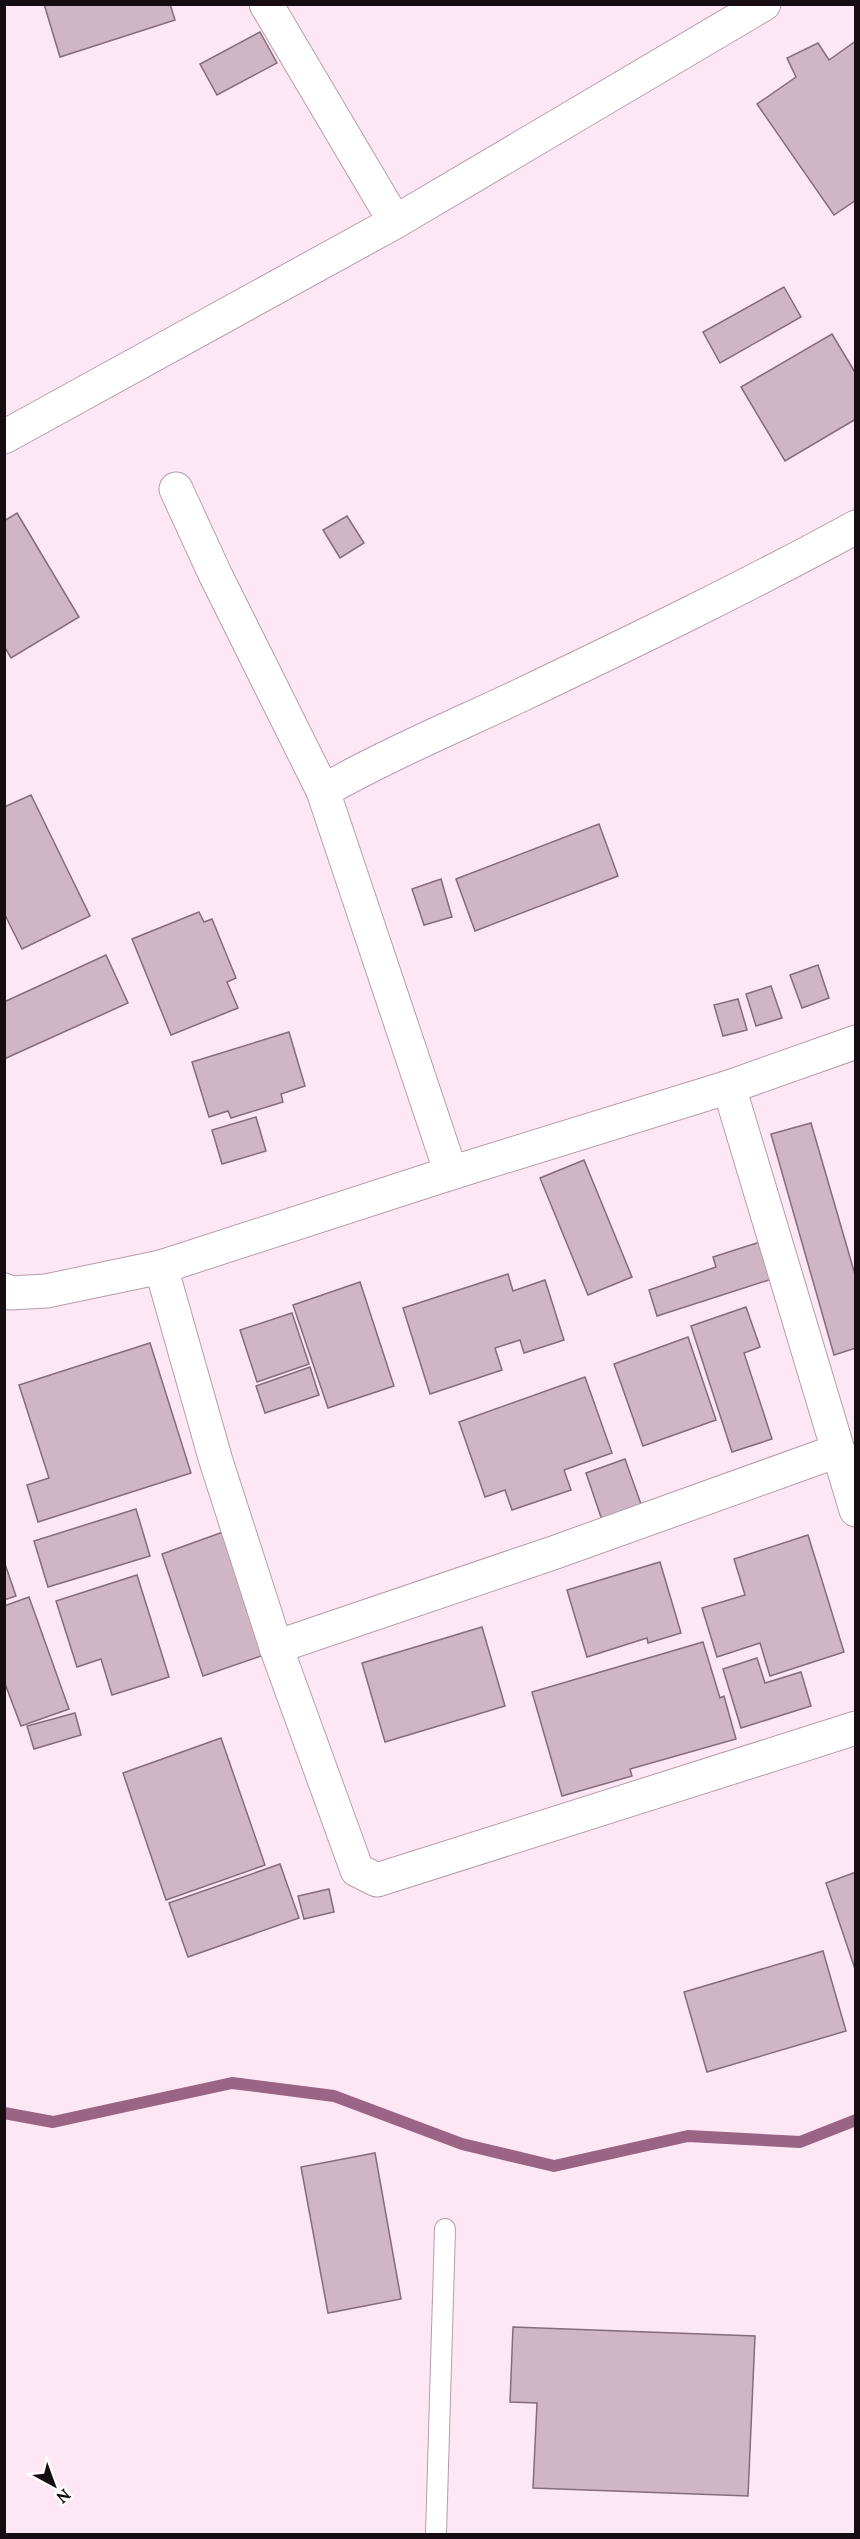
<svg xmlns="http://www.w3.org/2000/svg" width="860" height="2539" font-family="Lora,serif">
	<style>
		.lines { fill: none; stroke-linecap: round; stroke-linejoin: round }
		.stream { stroke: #9a6485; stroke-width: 12 }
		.building { fill: #d0b6c5; stroke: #846c7a; stroke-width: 1.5 }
		.lane-casing { stroke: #b79dac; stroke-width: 22 }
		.street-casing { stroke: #b79dac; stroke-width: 35 }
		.lane { stroke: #fff; stroke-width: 20 }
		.street { stroke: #fff; stroke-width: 33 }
	</style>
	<rect width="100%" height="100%" fill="#fee7f4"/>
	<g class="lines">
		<polyline class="stream" points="4,2113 53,2122 232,2083 334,2096 462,2144 554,2166 688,2136 800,2142 856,2120"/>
	</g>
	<g class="building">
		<polygon points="44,4 170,4 175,20 60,57"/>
		<polygon points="260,32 277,63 217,95 200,64"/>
		<polygon points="856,41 856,200 834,215 757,104 796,77 787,58 818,43 829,60"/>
		<polygon points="784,287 801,317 720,363 703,332"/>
		<polygon points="832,334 856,374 856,419 785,461 741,387"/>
		<polygon points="17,513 79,617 11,658 4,646 4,521"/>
		<polygon points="347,516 364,543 340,558 323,530"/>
		<polygon points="31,795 90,916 22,949 4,913 4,807"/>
		<polygon points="599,824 618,876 475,931 456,879"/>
		<polygon points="441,879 452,917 424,925 412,889"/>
		<polygon points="199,912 204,922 212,919 236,978 227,982 238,1008 171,1035 132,939"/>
		<polygon points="106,955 128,1003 4,1059 4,1002"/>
		<polygon points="818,965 829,998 802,1008 790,975"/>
		<polygon points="771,986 782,1018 756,1026 746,994"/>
		<polygon points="738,999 747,1030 723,1036 714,1005"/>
		<polygon points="289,1032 305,1086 281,1094 283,1102 231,1118 228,1111 209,1117 192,1062"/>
		<polygon points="256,1117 266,1151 222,1164 212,1130"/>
		<polygon points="811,1123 856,1278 856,1348 834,1355 771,1134"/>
		<polygon points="584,1160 632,1277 588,1295 540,1178"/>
		<polygon points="760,1242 772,1279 657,1316 649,1290 716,1267 713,1257"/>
		<polygon points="508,1274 513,1291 545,1280 564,1340 524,1353 520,1340 495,1348 502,1370 430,1394 403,1308"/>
		<polygon points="360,1282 394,1386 328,1408 293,1305"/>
		<polygon points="746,1307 760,1347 744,1353 772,1439 732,1452 691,1326"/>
		<polygon points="292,1313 309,1364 257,1382 240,1330"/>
		<polygon points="688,1337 716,1420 643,1446 614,1364"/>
		<polygon points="150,1343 191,1473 38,1522 27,1485 49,1478 19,1385"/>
		<polygon points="310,1367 319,1395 265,1413 256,1386"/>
		<polygon points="585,1377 612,1453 564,1470 571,1490 512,1510 505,1490 485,1497 459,1422"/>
		<polygon points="625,1459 642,1507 602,1520 586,1473"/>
		<polygon points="136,1509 150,1556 48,1587 34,1541"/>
		<polygon points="223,1532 264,1655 203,1676 162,1554"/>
		<polygon points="808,1535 844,1652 770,1676 760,1643 717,1657 702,1608 745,1595 734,1559"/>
		<polygon points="4,1561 16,1596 4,1600"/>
		<polygon points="660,1562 681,1633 648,1643 647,1638 587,1657 567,1590"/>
		<polygon points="137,1575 169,1677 112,1695 101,1659 77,1667 56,1601"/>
		<polygon points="29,1597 69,1709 21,1726 4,1681 4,1606"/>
		<polygon points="482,1627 505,1706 385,1742 362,1663"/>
		<polygon points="703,1642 720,1698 724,1696 736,1739 630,1769 632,1776 562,1796 532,1692"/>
		<polygon points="757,1658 765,1683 801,1672 811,1706 741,1728 723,1669"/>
		<polygon points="75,1713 81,1735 34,1749 27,1726"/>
		<polygon points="221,1738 265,1865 166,1900 123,1773"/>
		<polygon points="280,1864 299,1918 188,1957 169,1903"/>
		<polygon points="856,1872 856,1972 826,1883"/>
		<polygon points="329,1889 334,1912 304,1919 298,1896"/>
		<polygon points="823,1951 846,2031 707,2072 684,1992"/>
		<polygon points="375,2153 401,2299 328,2313 301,2167"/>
		<polygon points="513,2327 755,2336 748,2496 533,2488 537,2403 510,2402"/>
	</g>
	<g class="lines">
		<g class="lane-casing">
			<polyline id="lane" points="436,2534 445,2229"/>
		</g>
		<g class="street-casing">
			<g id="street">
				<polyline points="266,4 395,222"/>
				<polyline points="4,437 395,222 764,4"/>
				<polyline points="176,489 215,574 323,791"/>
				<polyline points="729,1087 856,1510"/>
				<path d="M451 1173 323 791C387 755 453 727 519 696 632 642 746 587 856 527"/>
				<polyline points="161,1267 216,1461 276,1647 357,1870 377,1880 856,1728"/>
				<polyline points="4,1290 10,1293 46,1291 161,1267 451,1173 729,1087 856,1042"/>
				<polyline points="276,1647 553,1553 837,1451"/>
			</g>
		</g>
		<use href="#lane" class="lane"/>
		<use href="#street" class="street"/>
	</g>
	<rect width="860" height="2539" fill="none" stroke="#160d12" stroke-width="12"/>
	<g transform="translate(54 2485) rotate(139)" stroke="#ffffff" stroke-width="4.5" paint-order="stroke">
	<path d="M0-4.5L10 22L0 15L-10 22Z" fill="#160d12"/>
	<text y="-9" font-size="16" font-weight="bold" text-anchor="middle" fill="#160d12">N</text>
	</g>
</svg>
